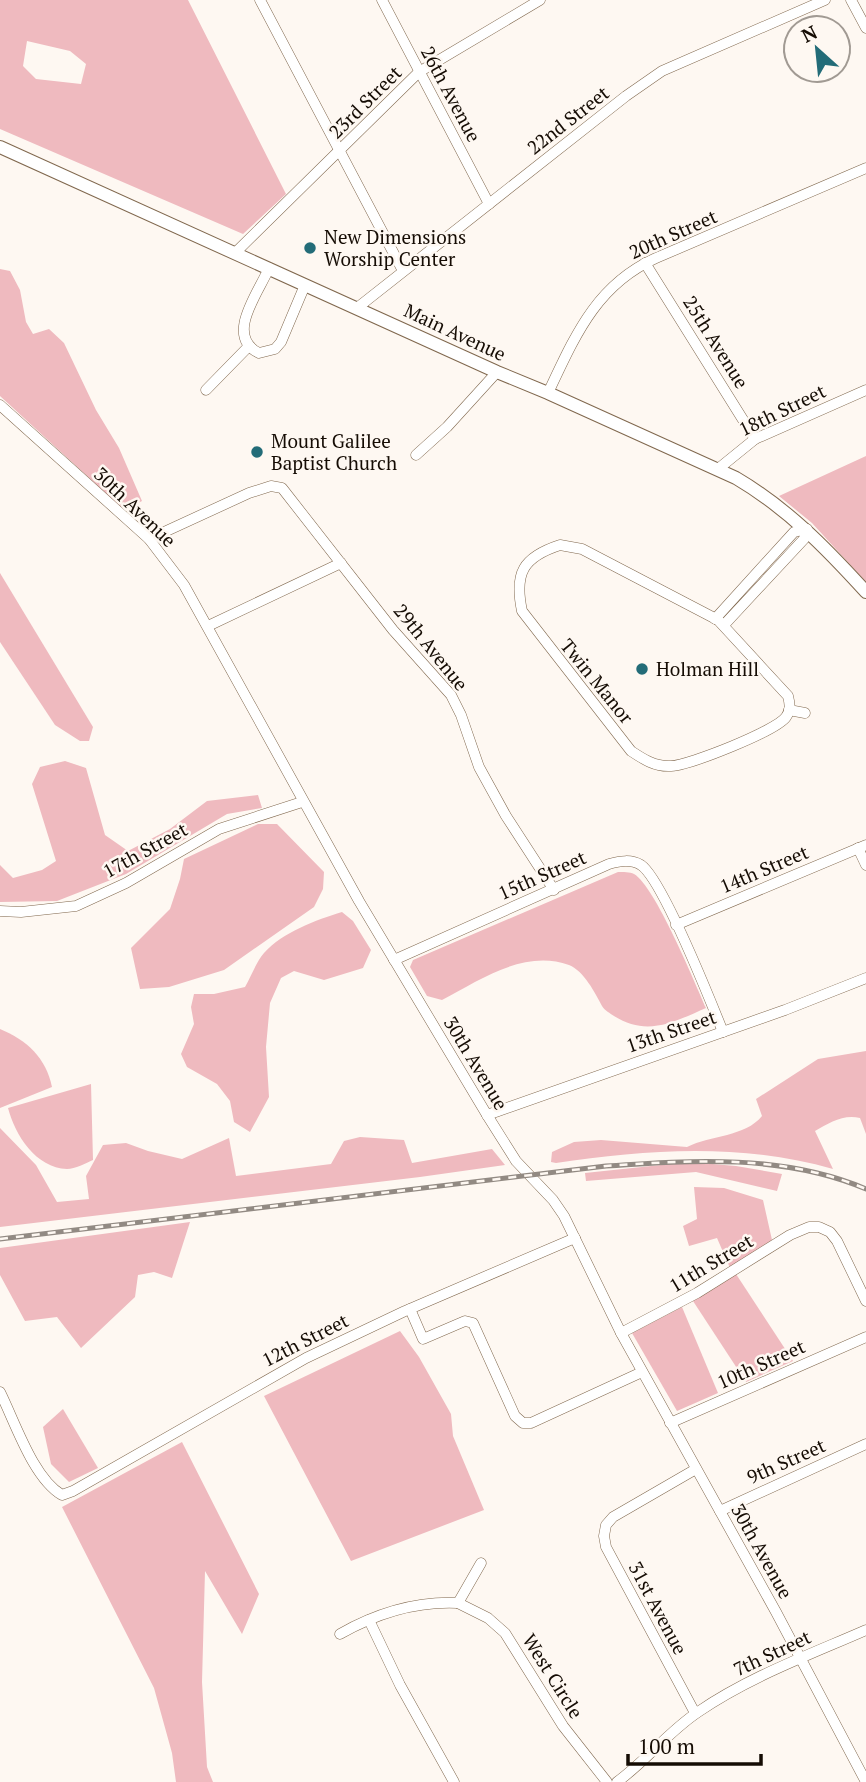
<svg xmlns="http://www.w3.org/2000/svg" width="866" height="1782" font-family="'PT Serif',serif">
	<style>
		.green { fill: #efbabf; fill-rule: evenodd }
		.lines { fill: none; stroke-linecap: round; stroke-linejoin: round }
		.minor-casing { stroke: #80684e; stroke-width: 11 }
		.major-casing { stroke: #80684e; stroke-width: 14 }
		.minor { stroke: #fff; stroke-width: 10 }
		.major { stroke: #fff; stroke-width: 12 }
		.rail-casing { stroke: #928a83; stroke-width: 5 }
		.rail { stroke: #fef8f2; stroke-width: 2.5; stroke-dasharray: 8; stroke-linecap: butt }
		.poi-dot { fill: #236c78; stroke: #fef8f2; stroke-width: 2.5 }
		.labels { text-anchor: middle; stroke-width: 5; stroke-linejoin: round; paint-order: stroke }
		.street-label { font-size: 19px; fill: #150c04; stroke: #fef8f2 }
		.poi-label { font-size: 19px; fill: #150c04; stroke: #fef8f2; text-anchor: start }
	</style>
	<rect width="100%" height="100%" fill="#fef8f2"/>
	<g class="green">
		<path d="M0 0H188L286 194 243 234 0 129ZM27 41 70 51 86 64 81 84 36 79 23 66Z"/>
		<polygon points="0,269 10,271 20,290 26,322 33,334 49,329 64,343 96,410 119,448 142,501 124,510 0,396"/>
		<polygon points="866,456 866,582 812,523 779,496"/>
		<polygon points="0,573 93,727 89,741 80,741 55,725 0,642"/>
		<polygon points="65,761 86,768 105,835 128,851 170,829 207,801 258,795 262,808 227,814 126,874 57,901 0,902 0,865 13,878 42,870 56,861 32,784 40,767"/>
		<polygon points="258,824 277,824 324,872 323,889 314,907 224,970 169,987 140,989 131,948 170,909 180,879 184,859"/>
		<path d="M618 872C623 872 630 872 634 874 655 886 695 983 706 1008 674 1022 647 1037 614 1016 610 1013 605 1011 602 1006 595 993 584 971 569 965 524 949 480 980 442 1000L427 996 410 967 413 960Z"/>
		<path d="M342 912 353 921 371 950 363 968 324 980 294 971 281 978 270 1003 266 1047 269 1097 250 1132 234 1122 230 1101 217 1084 187 1067 181 1054 194 1024 191 1007 194 994H214L245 987C251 977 256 962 264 953 283 932 316 920 342 912Z"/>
		<path d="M0 1029C27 1040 46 1058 52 1087L0 1108Z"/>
		<path d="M866 1051V1134L860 1118C843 1114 829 1123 815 1131L833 1169C743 1143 648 1149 556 1163L551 1162 552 1152 574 1142 601 1140 687 1147C711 1135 745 1137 762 1116L756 1099 818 1059Z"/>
		<path d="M91 1084 93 1160C86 1163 75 1169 67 1169 36 1168 15 1135 8 1108Z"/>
		<polygon points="0,1128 36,1165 57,1202 89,1199 86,1176 103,1145 126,1143 148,1151 182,1159 229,1138 236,1176 331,1164 344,1141 360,1137 404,1140 412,1163 492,1149 505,1165 420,1177 0,1227"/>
		<polygon points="689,1162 736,1166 782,1174 777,1191 696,1172 586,1181 585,1173"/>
		<polygon points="694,1187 724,1188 763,1200 772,1240 730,1268 717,1238 689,1246 683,1226 697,1219"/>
		<polygon points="190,1222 172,1278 154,1272 138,1275 135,1297 81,1348 57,1317 25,1321 0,1275 0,1248"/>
		<polygon points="736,1274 793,1361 746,1382 693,1301"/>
		<polygon points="682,1307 718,1393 677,1411 632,1333"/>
		<polygon points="400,1331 419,1357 451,1414 453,1436 484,1510 351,1561 264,1396"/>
		<polygon points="63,1409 98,1468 69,1482 51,1464 43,1427"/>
		<polygon points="182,1442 259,1594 242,1634 205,1571 202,1682 207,1767 213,1782 176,1782 172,1753 154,1688 62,1507"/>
	</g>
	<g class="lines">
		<g class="minor-casing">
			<g id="minor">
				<polyline points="260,0 403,271"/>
				<polyline points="382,0 489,204"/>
				<polyline points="851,0 866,28"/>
				<polyline points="235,253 419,72 540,0"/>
				<polyline points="645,263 755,439"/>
				<path d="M269 268C259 292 224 336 259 353L275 349 281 342 305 285"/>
				<polyline points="357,308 626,96 662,71 825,0"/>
				<polyline points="206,390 249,346"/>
				<path d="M548 393C575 336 596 285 656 258L866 168"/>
				<polyline points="0,405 149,539 184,585 359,901 487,1115 516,1161 553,1200 564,1216 621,1333 776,1612 866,1782"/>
				<polyline points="416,455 447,427 497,372"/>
				<polyline points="718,469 755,439 866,390"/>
				<polyline points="149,539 249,493 271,486 282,488 393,630 451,695 461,715 479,767 506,816 554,890"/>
				<path d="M560 545 582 549 718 620 788 696C790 704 791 710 786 717 776 731 690 765 671 766 655 767 643 759 631 751L522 611C514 573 523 557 560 545Z"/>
				<polyline points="715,619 794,532 807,529 804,539 724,625"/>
				<polyline points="208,626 341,563"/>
				<polyline points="789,710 805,713"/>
				<polyline points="858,848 866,865"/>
				<polyline points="0,911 21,912 76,906 126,883 219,829 302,802"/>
				<polyline points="676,925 866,845"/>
				<path d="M394 960 609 864C620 861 631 859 641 865 662 879 711 1002 723 1032"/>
				<polyline points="487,1115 785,1010 866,978"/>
				<polyline points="410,1309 423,1339 465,1321 473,1323 515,1416 523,1423 531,1423 642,1372"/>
				<polyline points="621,1333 697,1293 790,1235 809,1227 819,1227 830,1232 837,1241 866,1301"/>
				<path d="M0 1392C15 1422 33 1478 62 1495L73 1491 306 1358 405 1311 575 1238"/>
				<polyline points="670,1423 866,1337"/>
				<polyline points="720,1511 866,1444"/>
				<polyline points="458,1603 488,1618 505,1633 563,1726 607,1782"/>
				<polyline points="369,1620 400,1685 454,1782"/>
				<path d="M340 1634C377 1613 416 1601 458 1603L481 1563"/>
				<polyline points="695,1713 606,1547 604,1536 606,1525 613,1517 696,1469"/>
				<path d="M617 1782C646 1761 668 1732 698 1712 749 1677 809 1655 866 1630"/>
			</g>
		</g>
		<g class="major-casing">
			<path id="major" d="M0 147 497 372 548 393 736 478C787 508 826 548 866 592"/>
		</g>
		<use href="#minor" class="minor"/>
		<use href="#major" class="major"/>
		<g class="rail-casing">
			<path id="rail" d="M0 1239 606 1166C693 1160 784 1154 866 1189"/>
		</g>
		<use href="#rail" class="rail"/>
	</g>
	<g class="poi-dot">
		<circle cx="310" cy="248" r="7"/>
		<circle cx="257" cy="452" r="7"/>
		<circle cx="642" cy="669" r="7"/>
	</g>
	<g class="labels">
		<g class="street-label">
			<text transform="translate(451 94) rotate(62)" y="7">26th Avenue</text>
			<text transform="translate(365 102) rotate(-45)" y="7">23rd Street</text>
			<text transform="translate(568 120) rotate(-38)" y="7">22nd Street</text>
			<text transform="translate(673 234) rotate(-24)" y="7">20th Street</text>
			<text transform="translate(455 332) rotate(25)" y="7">Main Avenue</text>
			<text transform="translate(716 342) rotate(58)" y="7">25th Avenue</text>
			<text transform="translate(782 410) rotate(-26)" y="7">18th Street</text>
			<text transform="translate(135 507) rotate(44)" y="7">30th Avenue</text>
			<text transform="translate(431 647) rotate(51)" y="7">29th Avenue</text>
			<text transform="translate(597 681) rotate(51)" y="7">Twin Manor</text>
			<text transform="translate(145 850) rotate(-29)" y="7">17th Street</text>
			<text transform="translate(764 869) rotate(-23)" y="7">14th Street</text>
			<text transform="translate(542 875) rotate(-24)" y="7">15th Street</text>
			<text transform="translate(671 1031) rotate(-19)" y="7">13th Street</text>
			<text transform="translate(476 1063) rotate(59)" y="7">30th Avenue</text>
			<text transform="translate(711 1263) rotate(-31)" y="7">11th Street</text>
			<text transform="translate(305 1340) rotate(-27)" y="7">12th Street</text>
			<text transform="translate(761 1364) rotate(-24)" y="7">10th Street</text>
			<text transform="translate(786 1461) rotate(-24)" y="7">9th Street</text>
			<text transform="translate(762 1551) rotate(61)" y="7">30th Avenue</text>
			<text transform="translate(658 1608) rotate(62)" y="7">31st Avenue</text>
			<text transform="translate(772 1653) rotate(-25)" y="7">7th Street</text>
			<text transform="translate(553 1676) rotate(58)" y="7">West Circle</text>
		</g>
		<g class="poi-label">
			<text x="324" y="244">New Dimensions<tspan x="324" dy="22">Worship Center</tspan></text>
			<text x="271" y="448">Mount Galilee<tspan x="271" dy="22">Baptist Church</tspan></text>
			<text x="656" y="676">Holman Hill</text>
		</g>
	</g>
	<g transform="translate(817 49) rotate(333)"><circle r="33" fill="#fef8f2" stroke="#a19a93" stroke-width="2"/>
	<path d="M0-5L12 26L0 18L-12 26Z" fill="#236c78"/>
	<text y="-10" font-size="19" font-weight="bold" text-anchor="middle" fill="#150c04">N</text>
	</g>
	<path d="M628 1754v10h133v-10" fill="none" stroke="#150c04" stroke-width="3.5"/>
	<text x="638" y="1754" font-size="21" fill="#150c04" stroke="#fef8f2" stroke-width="5" paint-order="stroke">100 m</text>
</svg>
